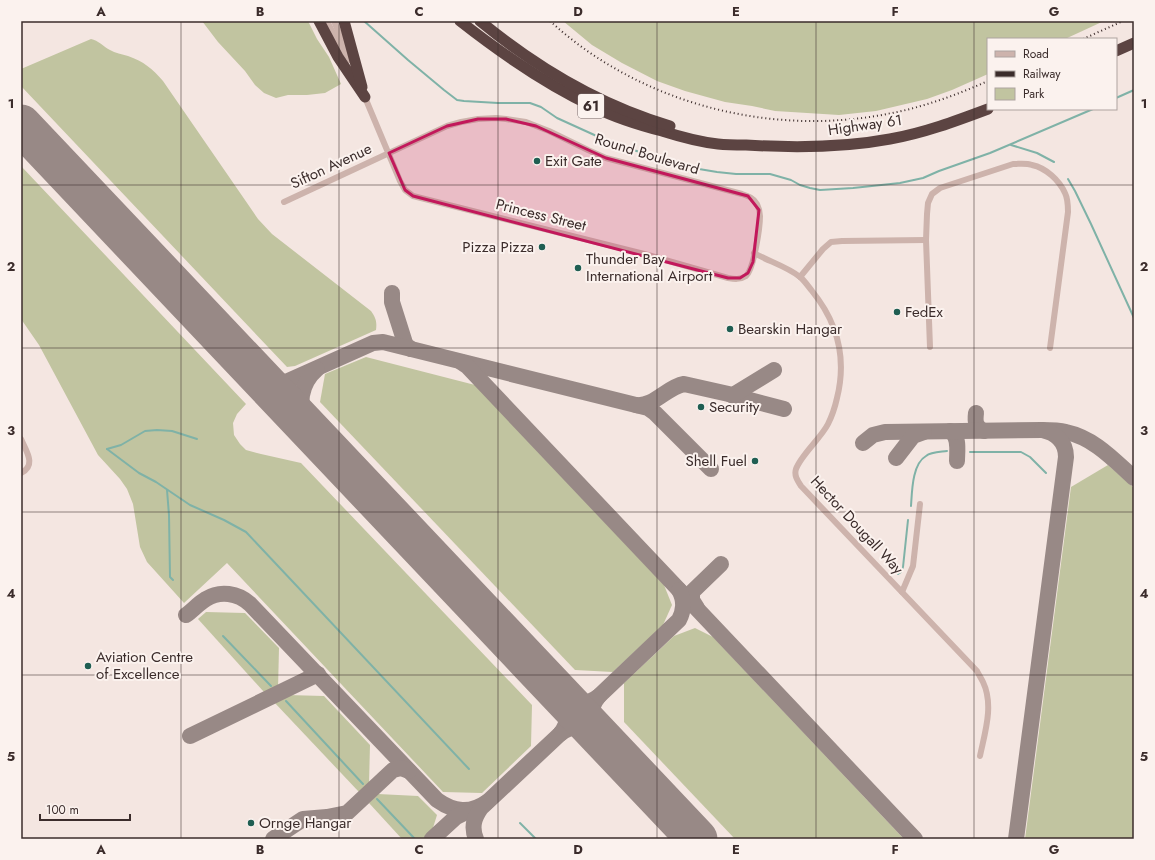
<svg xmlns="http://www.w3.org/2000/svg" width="1155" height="860" font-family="Jost,sans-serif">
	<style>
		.green { fill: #c1c4a0 }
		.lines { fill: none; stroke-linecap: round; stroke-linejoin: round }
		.stream { stroke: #7fb2a7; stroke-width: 2 }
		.taxiway { stroke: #988986; stroke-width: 16 }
		.runway { stroke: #988986; stroke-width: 41 }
		.street { stroke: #cdb3ac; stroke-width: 6 }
		.highway { stroke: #5c4442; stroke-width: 11 }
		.rail { stroke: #3b2c2b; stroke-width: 2; stroke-dasharray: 1 3; stroke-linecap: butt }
		.marked { fill: #c2185b; fill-opacity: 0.2; stroke: #c2185b; stroke-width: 3; stroke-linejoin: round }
		.grid { fill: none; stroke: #3b2c2b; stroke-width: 1; stroke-opacity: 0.55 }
		.poi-dot { fill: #1f5e52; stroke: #fbf2ee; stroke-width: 1.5 }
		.labels { text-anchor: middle; stroke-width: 4; stroke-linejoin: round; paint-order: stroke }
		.shield { fill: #fbf2ee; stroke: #756766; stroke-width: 1 }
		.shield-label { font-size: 14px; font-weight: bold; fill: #3b2c2b }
		.street-label { font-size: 15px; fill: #3b2c2b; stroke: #fbf2ee }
		.poi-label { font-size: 15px; fill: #3b2c2b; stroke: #fbf2ee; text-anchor: start }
		.neatline { fill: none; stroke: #3b2c2b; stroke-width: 1.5 }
		.grid-label { font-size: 13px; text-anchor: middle; font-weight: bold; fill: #3b2c2b }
	</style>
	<rect width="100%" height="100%" fill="#f4e6e1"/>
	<g class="green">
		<polygon points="202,21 308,21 317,39 329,57 341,84 325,93 307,95 288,95 276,98 264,93 255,85 245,71 218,42"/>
		<polygon points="563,21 1104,21 1065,39 988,39 988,74 952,90 927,99 876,111 839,115 775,111 752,106 725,102 685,91 657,81 622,63 592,45"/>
		<path d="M91 39C98 40 104 47 110 50 115 53 122 54 128 56 144 62 152 68 163 81L258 219 272 234 371 311C376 318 377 322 376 330L295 366 287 367 21 86V69Z"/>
		<polygon points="21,166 246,404 237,414 233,423 234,435 240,444 246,450 261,454 301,463 532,705 531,746 482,793 443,792 227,563 184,603 147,562 140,547 133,504 127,489 120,479 98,455 39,345 21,319"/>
		<polygon points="366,357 475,385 664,585 672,605 663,625 613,672 575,670 320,402 325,374"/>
		<polygon points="1108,465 1134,488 1134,839 1025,839 1071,487"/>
		<polygon points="206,612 245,613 279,648 278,689 268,694 264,692 198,619"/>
		<polygon points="695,628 713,637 904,839 735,839 624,722 624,683 674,636"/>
		<polygon points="287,695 324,696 370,745 369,784 359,792 274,702"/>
		<polygon points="378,794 418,796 437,815 432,831 423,839 402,839 369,803"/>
	</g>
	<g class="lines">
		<g class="stream">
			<polyline points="364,21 408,60 444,90 457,100 464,101 498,103 530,103 541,107 557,118 601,138 653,157 699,169 717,172 736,174 770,174 791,180 800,185 810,188 820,190 853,188 900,183 923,178 939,171 990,153 1093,109"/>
			<polyline points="1116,98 1134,90"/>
			<polyline points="1011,145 1037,153 1054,162"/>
			<polyline points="1068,179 1075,191 1091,224 1134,318"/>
			<polyline points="107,449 139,473 156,482 190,505 224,520 246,532 469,769"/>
			<polyline points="107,449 121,445 145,431 157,430 172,431 197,439"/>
			<polyline points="970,452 1021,452 1030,457 1046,473"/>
			<polyline points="167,490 169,515 170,577 173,580"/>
			<path d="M911 506C912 492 912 464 926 456 931 452 941 452 947 451"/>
			<polyline points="898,574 901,572 903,567 908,520"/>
			<polyline points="223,636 271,686"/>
			<polyline points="286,701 363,784"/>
			<polyline points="377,799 415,839"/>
			<polyline points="520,823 536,839"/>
		</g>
		<g class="taxiway">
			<polyline points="392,293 392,302 405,343 407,346 411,349"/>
			<path d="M221 334 259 374C267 381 277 384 288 381L373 343 383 342 648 408 655 413 711 469"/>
			<polyline points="461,362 467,366 915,839"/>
			<path d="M317 369C301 383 296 406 308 424 312 431 319 436 325 443"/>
			<polyline points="731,395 784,409"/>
			<path d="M636 405C654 407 667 387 684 384L733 395 774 370"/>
			<path d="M976 413C975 421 975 427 984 431"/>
			<path d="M950 431C960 436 957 451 957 461"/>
			<path d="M863 443 873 435 885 432 1042 430C1050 430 1058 430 1066 432 1094 438 1113 459 1134 478"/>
			<polyline points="896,458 913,436 924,432"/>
			<polyline points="697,608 692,600 692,592 721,564"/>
			<path d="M186 615C193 610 199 603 206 599 220 590 238 593 250 604L437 800C454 812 470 814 487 802"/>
			<path d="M524 654C532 662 540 671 548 679 563 694 577 713 599 696L679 620C684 610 685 601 679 590"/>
			<path d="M599 696C581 718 598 733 614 749 622 757 630 765 638 773"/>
			<path d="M560 734C575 722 589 727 601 740"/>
			<polyline points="190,736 318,674"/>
			<polyline points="273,839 303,819 327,817 347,813 393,770 401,768 409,771"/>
			<polyline points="432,839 456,817 470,810"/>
			<path d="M476 839C471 827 474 818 481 808L560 734C572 720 568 705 556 693"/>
			<path d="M1016 839 1066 457C1066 442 1056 433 1042 430"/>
		</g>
		<polyline class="runway" points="21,125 697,839"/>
		<g class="street">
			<polyline points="327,21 345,57"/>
			<polyline points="334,21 350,60"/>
			<path d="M284 202 447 126 461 122 478 119 496 118 506 119 526 122 549 131 588 150 606 158 742 194C748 196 754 198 757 204 759 208 760 212 760 216 760 227 754 269 746 276 740 280 734 279 728 278L648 255 413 196 405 190 400 181 364 95"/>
			<path d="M754 253C768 261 788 267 800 277 804 280 808 286 812 291 838 323 847 358 837 398 835 407 832 416 828 424 821 438 801 455 796 469 794 475 797 480 801 486L977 671C979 675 981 678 983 682 994 705 985 732 980 756"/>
			<polyline points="800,277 823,249 831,242 842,241 926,240"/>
			<path d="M930 347 926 240 927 214 928 203 932 194 940 188 1013 164C1020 164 1026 163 1032 165 1046 168 1059 180 1065 193 1068 199 1068 205 1068 212L1050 348"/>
			<path d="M21 439C26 451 37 465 21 473"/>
			<polyline points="902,592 913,566 920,504"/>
		</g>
		<g class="highway">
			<polyline points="319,21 338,57 365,97"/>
			<polyline points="344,21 362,87"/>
			<path d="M460 21C502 54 545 84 594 107 616 118 639 125 662 131 681 137 699 142 718 144 727 145 737 145 746 145 794 148 842 148 890 139 924 133 956 121 988 109"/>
			<path d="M480 21C537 68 599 105 670 126"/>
			<polyline points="1116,51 1134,43"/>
		</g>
		<g class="rail">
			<path d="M550 21C636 100 760 135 876 116 915 110 952 97 988 81"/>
			<polyline points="1083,39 1123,21"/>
		</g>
	</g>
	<path class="marked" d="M478 119H506L536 126 606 158 748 196 759 210 753 262 748 273 740 278H728L413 196 405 190 389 153 447 126Z"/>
	<path class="grid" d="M181 21V839M339 21V839M498 21V839M657 21V839M816 21V839M974 21V839M21 185H1134M21 348H1134M21 512H1134M21 675H1134"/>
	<g class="poi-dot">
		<circle cx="537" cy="161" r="4"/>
		<circle cx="542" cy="247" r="4"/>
		<circle cx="578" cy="268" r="4"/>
		<circle cx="897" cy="312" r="4"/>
		<circle cx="730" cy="329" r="4"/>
		<circle cx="701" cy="407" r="4"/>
		<circle cx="755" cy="461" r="4"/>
		<circle cx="88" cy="666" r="4"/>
		<circle cx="251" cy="823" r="4"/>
	</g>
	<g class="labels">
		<rect class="shield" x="578" y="94" width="26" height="24" rx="3"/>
		<g class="shield-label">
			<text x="591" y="111">61</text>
		</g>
		<g class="street-label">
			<text transform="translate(865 125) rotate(-8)" y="5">Highway 61</text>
			<text transform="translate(647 154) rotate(17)" y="5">Round Boulevard</text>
			<text transform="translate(331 166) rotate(-25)" y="5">Sifton Avenue</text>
			<text transform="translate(541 215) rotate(14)" y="5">Princess Street</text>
			<text transform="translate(857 525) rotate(47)" y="5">Hector Dougall Way</text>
		</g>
		<g class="poi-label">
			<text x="545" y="166">Exit Gate</text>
			<text x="534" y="252" text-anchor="end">Pizza Pizza</text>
			<text x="586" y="264">Thunder Bay<tspan x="586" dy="17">International Airport</tspan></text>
			<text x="905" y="317">FedEx</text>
			<text x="738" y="334">Bearskin Hangar</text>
			<text x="709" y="412">Security</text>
			<text x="747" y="466" text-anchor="end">Shell Fuel</text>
			<text x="96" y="662">Aviation Centre<tspan x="96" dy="17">of Excellence</tspan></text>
			<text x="259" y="828">Ornge Hangar</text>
		</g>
	</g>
	<rect width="1155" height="860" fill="none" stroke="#fbf2ee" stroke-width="44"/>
	<rect x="987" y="38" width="130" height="72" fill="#fbf2ee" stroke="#aea3a0"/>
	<rect x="995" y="51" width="20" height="6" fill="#cdb3ac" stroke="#aea3a0"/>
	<text x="1023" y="58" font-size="12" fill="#3b2c2b">Road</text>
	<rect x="995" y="71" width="20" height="6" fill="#3b2c2b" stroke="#aea3a0"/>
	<text x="1023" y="78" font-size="12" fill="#3b2c2b">Railway</text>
	<rect x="995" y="88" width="20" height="12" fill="#c1c4a0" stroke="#aea3a0"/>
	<text x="1023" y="98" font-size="12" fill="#3b2c2b">Park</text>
	<path d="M40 814v6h90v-6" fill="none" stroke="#3b2c2b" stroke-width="2"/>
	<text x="46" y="814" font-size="12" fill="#3b2c2b" stroke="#fbf2ee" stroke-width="3" paint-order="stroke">100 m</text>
	<rect x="22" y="22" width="1111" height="816" class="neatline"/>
	<g class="grid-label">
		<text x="101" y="16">A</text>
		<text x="260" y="16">B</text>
		<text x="419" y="16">C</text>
		<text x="578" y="16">D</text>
		<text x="736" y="16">E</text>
		<text x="895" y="16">F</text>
		<text x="1054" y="16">G</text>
		<text x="11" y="108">1</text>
		<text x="1144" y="108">1</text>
		<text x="11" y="271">2</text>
		<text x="1144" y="271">2</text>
		<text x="11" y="435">3</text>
		<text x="1144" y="435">3</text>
		<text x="11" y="598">4</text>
		<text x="1144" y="598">4</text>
		<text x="11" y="761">5</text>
		<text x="1144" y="761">5</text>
		<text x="101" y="854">A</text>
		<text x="260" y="854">B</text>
		<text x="419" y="854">C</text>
		<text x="578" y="854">D</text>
		<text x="736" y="854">E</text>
		<text x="895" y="854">F</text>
		<text x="1054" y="854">G</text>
	</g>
</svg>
